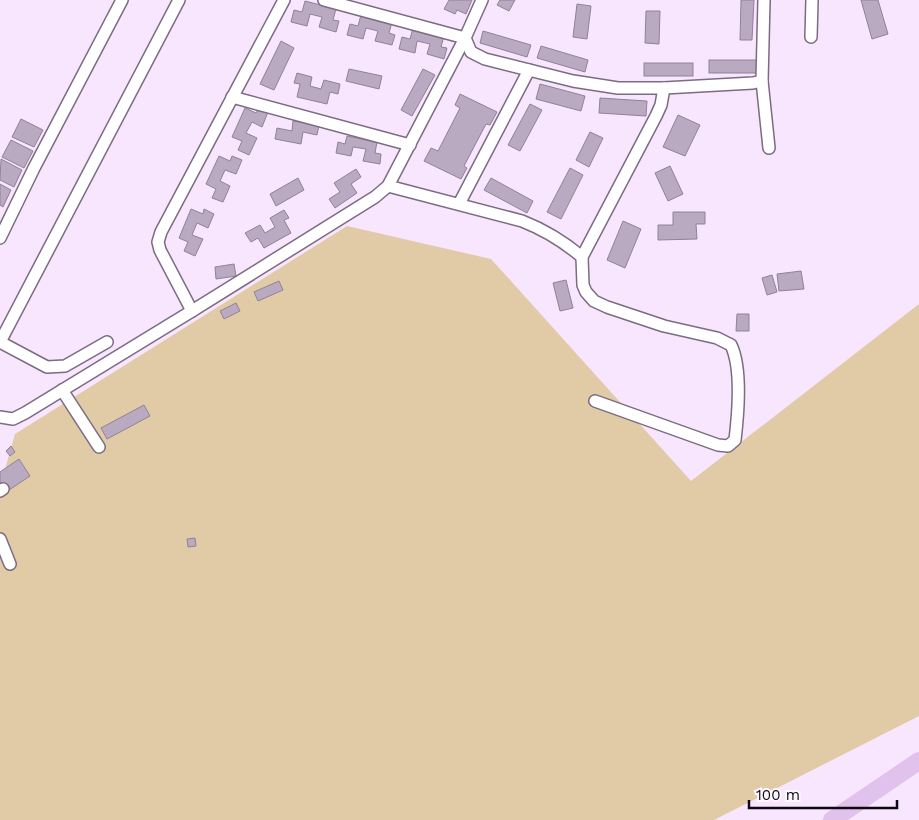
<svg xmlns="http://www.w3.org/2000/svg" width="919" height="820" font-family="'Work Sans',sans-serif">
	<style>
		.green { fill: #e1cba7 }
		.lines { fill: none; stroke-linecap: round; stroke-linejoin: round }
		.river { stroke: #e1c2ec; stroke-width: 18 }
		.building { fill: #baaac1; stroke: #918197 }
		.minor-casing { stroke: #7b6c81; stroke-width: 14 }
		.minor { stroke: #fff; stroke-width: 11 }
	</style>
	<rect width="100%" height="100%" fill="#f7e6fe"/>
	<polygon class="green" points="347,226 491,259 691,481 919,304 919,716 714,820 0,820 0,487 15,434"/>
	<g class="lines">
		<polyline class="river" points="832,820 919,761"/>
	</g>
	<g class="building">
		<polygon points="449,0 472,0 466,14 457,10 455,14 444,9"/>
		<polygon points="500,0 515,0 509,11 497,5"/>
		<polygon points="741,0 754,0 752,40 740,40"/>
		<polygon points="861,0 878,0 888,34 872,39"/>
		<polygon points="305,1 336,9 333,20 339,21 336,32 319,27 322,17 310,14 307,26 291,22 294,10 302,12"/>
		<polygon points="577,4 591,6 587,39 573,37"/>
		<polygon points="646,11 660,11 659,44 645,43"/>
		<polygon points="361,15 392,22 389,33 395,35 392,45 375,41 378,31 366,28 363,39 347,35 350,24 358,26"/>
		<polygon points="413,28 444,36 441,47 447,48 444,59 427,54 430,44 417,41 415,53 399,49 402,37 410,39"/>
		<polygon points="483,31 531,45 527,57 480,43"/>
		<polygon points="281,41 294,48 274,90 260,84"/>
		<polygon points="541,46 588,60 585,72 537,58"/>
		<rect x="709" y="60" width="49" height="13"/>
		<rect x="644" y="63" width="49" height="13"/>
		<polygon points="349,69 382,76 379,89 346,81"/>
		<polygon points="423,69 435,75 412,116 401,110"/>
		<polygon points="297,73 312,77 310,86 321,89 324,80 340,84 338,94 330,92 327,104 297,97 300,84 294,83"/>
		<polygon points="540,84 585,96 581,111 536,99"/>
		<polygon points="460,94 497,112 490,125 486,124 464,166 467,168 461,179 424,161 431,148 438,151 460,108 455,105"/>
		<polygon points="600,98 647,101 646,116 599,113"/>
		<polygon points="530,104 542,110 520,151 508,145"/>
		<polygon points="245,108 256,113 259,108 268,112 262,127 252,122 246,133 257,138 249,155 238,150 242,141 232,137"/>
		<polygon points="678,115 700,125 685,156 663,147"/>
		<polygon points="21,119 43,130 34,147 12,137"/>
		<polygon points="293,121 319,125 317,135 303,132 301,144 275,139 277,128 292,131"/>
		<polygon points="590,132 603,138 589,167 576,160"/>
		<polygon points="347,136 377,142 375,153 381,154 380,164 363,161 366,149 353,147 351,156 336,153 338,142 345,144"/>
		<polygon points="11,140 33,151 24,168 2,157"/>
		<polygon points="219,156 230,161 232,156 242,160 236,174 225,170 220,181 230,186 223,202 212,198 216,189 206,184"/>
		<polygon points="1,159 22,170 14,187 0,180"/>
		<polygon points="670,166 683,194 668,201 655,173"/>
		<polygon points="570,168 583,175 561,219 547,212"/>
		<polygon points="356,169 361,177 351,184 357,193 335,208 329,199 340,192 334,183"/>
		<polygon points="298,178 304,190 276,206 270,194"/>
		<polygon points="491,178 533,201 527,213 484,190"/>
		<polygon points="0,184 11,190 3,207 0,205"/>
		<polygon points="191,209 203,214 204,209 214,214 208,228 197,223 192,235 203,239 195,256 184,251 188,242 179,238"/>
		<polygon points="284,210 289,218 284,220 291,233 264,248 258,238 251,242 245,233 260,225 265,233 275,227 270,218"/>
		<polygon points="673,212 705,212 705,224 696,224 697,239 658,240 658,225 673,225"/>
		<polygon points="623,221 641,229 625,268 607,260"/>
		<polygon points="234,264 236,276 216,279 215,267"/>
		<polygon points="801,271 804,289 779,291 777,274"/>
		<polygon points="772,275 777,292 767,295 762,278"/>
		<polygon points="566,280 573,308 560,311 553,283"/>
		<polygon points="279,281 283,290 258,301 254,292"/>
		<polygon points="236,303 240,311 224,319 220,311"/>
		<polygon points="737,314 749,314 749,331 736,331"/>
		<polygon points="144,405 150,416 107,439 101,428"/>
		<polygon points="11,446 15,452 10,456 6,451"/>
		<polygon points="19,459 30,476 6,492 0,483 0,472"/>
		<polygon points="195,538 196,546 188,547 187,539"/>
	</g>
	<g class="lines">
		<g class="minor-casing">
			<g id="minor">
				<polyline points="324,0 465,38 471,52 485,59 573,81 618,88 664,88 753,83 762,81 764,0"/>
				<polyline points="811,37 812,0"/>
				<polyline points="762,81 769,148"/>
				<polyline points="232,97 410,145"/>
				<path d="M388 186 522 221C545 230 563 241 582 257"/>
				<polyline points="459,204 529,70"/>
				<polyline points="0,238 34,168 122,0"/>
				<polyline points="192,311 160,250 158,242 161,232 284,0"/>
				<polyline points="0,342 179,0"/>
				<polyline points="0,342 47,367 65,366 107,342"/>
				<polyline points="62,390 99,447"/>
				<path d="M595 401 718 445 728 446 735 440C738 415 742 368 731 345L717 338 664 326 607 307 594 301 586 292 583 285 582 257 656 116 661 105 664 88"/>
				<polyline points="0,417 13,419 25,413 192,311 375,197 388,186 465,38 482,0"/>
				<polyline points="0,491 3,489"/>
				<polyline points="0,539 10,564"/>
			</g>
		</g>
		<use href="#minor" class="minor"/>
	</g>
	<path d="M749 800v8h148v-8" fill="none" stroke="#0e0911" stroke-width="2.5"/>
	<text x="756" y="800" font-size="15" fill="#0e0911" stroke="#fcf9fe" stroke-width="4" paint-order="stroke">100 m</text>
</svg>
